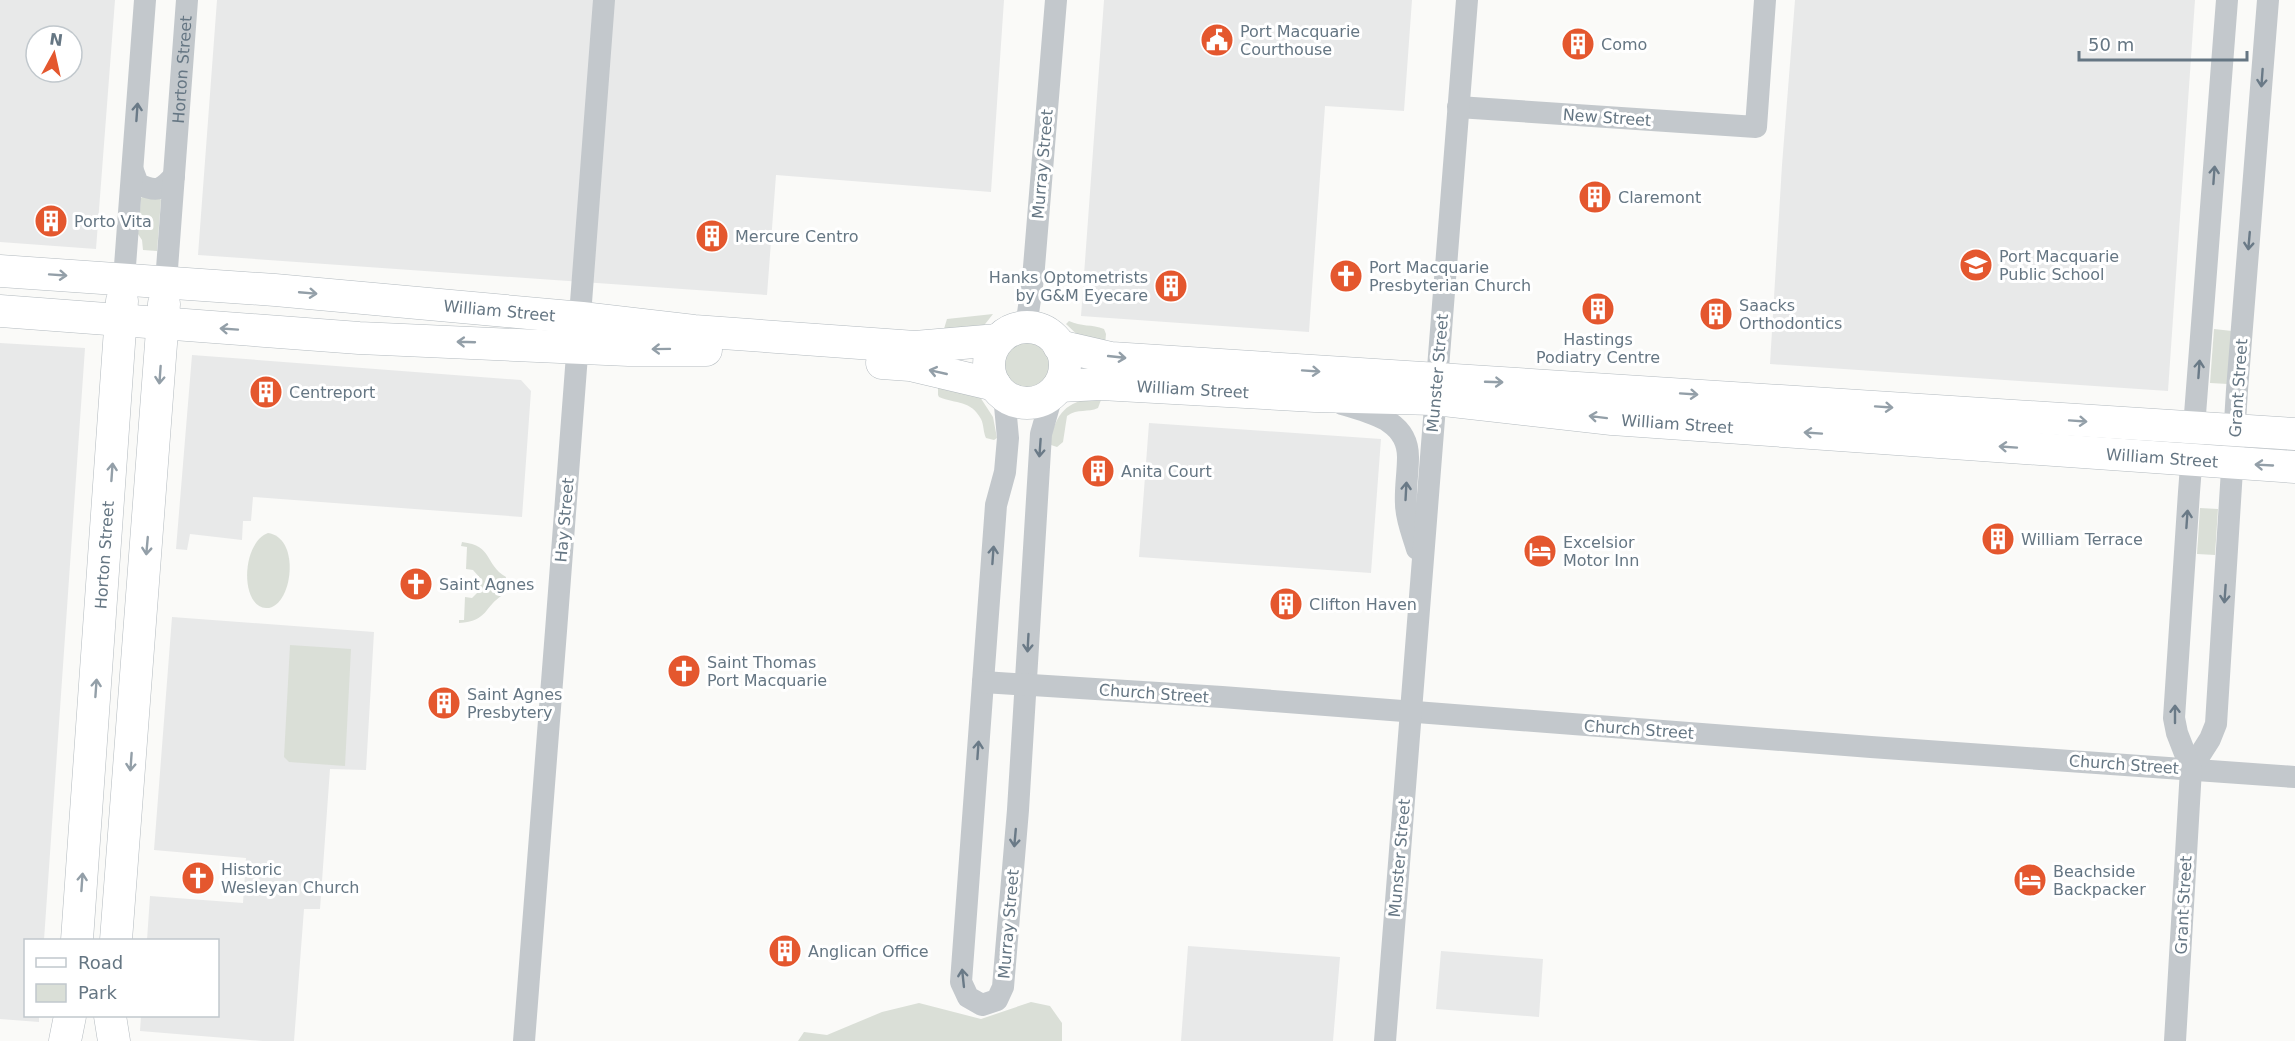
<svg xmlns="http://www.w3.org/2000/svg" width="2295" height="1041" font-family="'DejaVu Sans',sans-serif">
	<style>
		.built { fill: #e8e9e9; fill-rule: evenodd }
		.green { fill: #dadfd7 }
		.lines { fill: none; stroke-linecap: round; stroke-linejoin: round }
		.secondary-casing { stroke: #b3babf; stroke-width: 33 }
		.street { stroke: #c3c8cc; stroke-width: 22 }
		.secondary { stroke: #fff; stroke-width: 32 }
		.oneway { stroke: #6a7a87 }
		.oneway2 { stroke: #939fa8 }
		.labels { text-anchor: middle; stroke-width: 6; stroke-linejoin: round; paint-order: stroke }
		.poi-label { font-size: 16px; fill: #657683; stroke: #fff; text-anchor: start }
		.street-label { font-size: 16px; fill: #657683; stroke: #fff }
	</style>
	<rect width="100%" height="100%" fill="#fafaf8"/>
	<g class="built">
		<path d="M0 0H115L96 249 0 242ZM36 36H72V72H36Z"/>
		<polygon points="217,0 1004,0 991,192 776,175 767,295 198,255"/>
		<polygon points="1104,0 1412,0 1404,111 1325,106 1309,332 1081,316"/>
		<polygon points="1795,0 2195,0 2168,391 1770,364 1782,165"/>
		<polygon points="0,343 85,348 44,940 26,940 26,1016 39,1016 39,1022 0,1019"/>
		<polygon points="192,355 521,380 531,391 522,517 253,497 251,521 243,521 242,540 190,534 187,550 176,549"/>
		<polygon points="1149,423 1381,439 1371,573 1139,557"/>
		<polygon points="172,617 374,632 366,770 330,769 320,909 304,909 294,1041 263,1041 140,1031 141,1016 218,1016 218,940 147,940 150,896 243,903 246,858 154,850"/>
		<polygon points="1188,946 1340,957 1333,1041 1181,1041"/>
		<polygon points="1441,951 1543,959 1539,1017 1436,1009"/>
	</g>
	<g class="green">
		<polygon points="144,196 159,197 161,200 157,251 143,250 142,240 138,234 141,198"/>
		<polygon points="993,314 982,328 943,332 947,319"/>
		<path d="M1069 321C1081 327 1092 324 1104 329L1106 334 1105 346 1085 342 1066 324Z"/>
		<polygon points="2214,329 2232,331 2228,384 2210,383"/>
		<circle cx="1027" cy="365" r="23"/>
		<path d="M938 386 980 397 993 417 997 438 994 440 986 438C983 432 984 425 981 419 971 400 956 404 939 397L938 395Z"/>
		<path d="M1098 394 1101 400 1098 408C1088 413 1078 408 1067 416L1063 442 1057 447 1048 444C1060 408 1062 407 1098 394Z"/>
		<polygon points="2200,508 2218,509 2215,555 2197,554"/>
		<path d="M268 533C302 538 292 609 266 608 240 607 241 543 268 533Z"/>
		<path d="M462 542C494 546 484 564 506 577L504 594C483 607 489 621 459 623V620H464L465 597 472 598 480 590 481 579 473 570 466 569 467 547 461 546Z"/>
		<polygon points="290,645 351,649 345,766 289,762 284,757"/>
		<polygon points="1031,1002 1050,1006 1062,1023 1062,1041 798,1041 804,1032 827,1035 882,1012 919,1003 981,1019"/>
	</g>
	<g class="lines">
		<g class="secondary-casing">
			<g id="secondary">
				<path id="s2" d="M0 271 275 290 582 318 694 331 915 347 998 340"/>
				<polyline points="0,311 359,338 629,350 706,350"/>
				<circle cx="1027" cy="365" r="38"/>
				<polyline points="1059,346 1111,358 2295,434"/>
				<polyline points="882,363 910,365 995,385"/>
				<path id="s3" d="M1059 386 1101 384 1315 396 1435 399 1612 419 2295 467"/>
				<path id="s4" d="M77 940 122 301"/>
				<polyline points="116,940 164,304"/>
				<polyline points="110,1016 114,1041"/>
				<polyline points="65,1041 70,1016"/>
			</g>
		</g>
		<g class="street">
			<polyline points="1458,107 1756,127 1765,0"/>
			<path d="M133 171 138 184C156 192 161 191 174 176"/>
			<polyline points="124,279 145,0"/>
			<path id="s1" d="M166 282 187 0"/>
			<polyline points="1026,327 1033,279 1056,0"/>
			<polyline points="1004,395 1008,438 1005,472 996,505 961,982 968,997 982,1005 997,1000 1003,987 1018,810 1041,434 1053,392"/>
			<path d="M1342 404C1371 413 1408 420 1408 457 1408 473 1405 489 1406 504 1406 519 1413 535 1417 549"/>
			<polyline points="983,682 1222,697 1871,747 2295,777"/>
			<polyline points="2191,769 2210,739 2216,724 2237,390 2268,0"/>
			<path d="M524 1041C550 694 580 347 604 0"/>
			<polyline points="1385,1041 1467,0"/>
			<polyline points="2175,1041 2191,769 2177,733 2174,718 2189,492 2227,0"/>
		</g>
		<use href="#secondary" class="secondary"/>
	</g>
	<defs><path id="oneway-shaft" d="M-6 0H5M1.5-3L5.5 0L1.5 3" fill="none" stroke-width="1.6" stroke-linecap="round" stroke-linejoin="round" transform="scale(1.5)"/></defs>
	<g class="oneway">
		<use href="#oneway-shaft" transform="translate(2262 78) rotate(94)"/>
		<use href="#oneway-shaft" transform="translate(137 112) rotate(-86)"/>
		<use href="#oneway-shaft" transform="translate(2214 175) rotate(-86)"/>
		<use href="#oneway-shaft" transform="translate(2249 241) rotate(95)"/>
		<use href="#oneway-shaft" transform="translate(2199 369) rotate(-86)"/>
		<use href="#oneway-shaft" transform="translate(1040 448) rotate(94)"/>
		<use href="#oneway-shaft" transform="translate(1406 491) rotate(-87)"/>
		<use href="#oneway-shaft" transform="translate(2187 519) rotate(-86)"/>
		<use href="#oneway-shaft" transform="translate(993 555) rotate(-86)"/>
		<use href="#oneway-shaft" transform="translate(2225 594) rotate(94)"/>
		<use href="#oneway-shaft" transform="translate(1028 643) rotate(93)"/>
		<use href="#oneway-shaft" transform="translate(2175 714) rotate(-90)"/>
		<use href="#oneway-shaft" transform="translate(978 750) rotate(-86)"/>
		<use href="#oneway-shaft" transform="translate(1015 838) rotate(95)"/>
		<use href="#oneway-shaft" transform="translate(963 978) rotate(-96)"/>
	</g>
	<g class="oneway2">
		<use href="#oneway-shaft" transform="translate(58 275) rotate(4)"/>
		<use href="#oneway-shaft" transform="translate(308 293) rotate(5)"/>
		<use href="#oneway-shaft" transform="translate(229 329) rotate(-176)"/>
		<use href="#oneway-shaft" transform="translate(466 342) rotate(-178)"/>
		<use href="#oneway-shaft" transform="translate(661 349) rotate(179)"/>
		<use href="#oneway-shaft" transform="translate(1117 357) rotate(6)"/>
		<use href="#oneway-shaft" transform="translate(1311 371) rotate(4)"/>
		<use href="#oneway-shaft" transform="translate(938 372) rotate(-167)"/>
		<use href="#oneway-shaft" transform="translate(160 375) rotate(94)"/>
		<use href="#oneway-shaft" transform="translate(1494 382) rotate(2)"/>
		<use href="#oneway-shaft" transform="translate(1689 394) rotate(4)"/>
		<use href="#oneway-shaft" transform="translate(1884 407) rotate(4)"/>
		<use href="#oneway-shaft" transform="translate(1598 417) rotate(-173)"/>
		<use href="#oneway-shaft" transform="translate(2078 421) rotate(4)"/>
		<use href="#oneway-shaft" transform="translate(1813 433) rotate(-176)"/>
		<use href="#oneway-shaft" transform="translate(2008 447) rotate(-176)"/>
		<use href="#oneway-shaft" transform="translate(2264 465) rotate(-177)"/>
		<use href="#oneway-shaft" transform="translate(112 472) rotate(-86)"/>
		<use href="#oneway-shaft" transform="translate(147 546) rotate(95)"/>
		<use href="#oneway-shaft" transform="translate(96 688) rotate(-86)"/>
		<use href="#oneway-shaft" transform="translate(131 762) rotate(94)"/>
		<use href="#oneway-shaft" transform="translate(82 882) rotate(-86)"/>
	</g>
	<defs>
		<g id="civic-disc" transform="scale(1.725)"><circle r="9.5" fill="#e4572e" stroke="#fff"/><path d="M-.6-6.5H3V-4.5H.6V-3L4-1V1h2V6H-6V1h2V-1L-.6-3ZM-1.2 2.5V6h2.4V2.5Z" fill="#fff"/></g>
		<g id="building-disc" transform="scale(1.725)"><circle r="9.5" fill="#e4572e" stroke="#fff"/><path d="M-4-6H4V6H1V3H-1V6H-4ZM-2.5-4.3h1.7v1.8h-1.7ZM.8-4.3h1.7v1.8H.8ZM-2.5-1h1.7V.8h-1.7ZM.8-1h1.7V.8H.8Z" fill="#fff"/></g>
		<g id="school-disc" transform="scale(1.725)"><circle r="9.5" fill="#e4572e" stroke="#fff"/><path d="M0-5L7-2L0 1L-7-2ZM-4 1L0 2.5L4 1V4Q0 6-4 4Z" fill="#fff"/></g>
		<g id="church-disc" transform="scale(1.725)"><circle r="9.5" fill="#e4572e" stroke="#fff"/><path d="M-1.2-6h2.4v3.5h3.3v2.4h-3.3V6h-2.4V-.1h-3.3v-2.4h3.3Z" fill="#fff"/></g>
		<g id="hotel-disc" transform="scale(1.725)"><circle r="9.5" fill="#e4572e" stroke="#fff"/><path d="M-6-4.5h1.5V1H6V5H4.5V3h-9V5H-6ZM-4 0a1.8 1.8 0 1 1 3.6 0ZM.5 0V-2.5h3Q6-2.5 6 0Z" fill="#fff"/></g>
	</defs>
	<g fill-rule="evenodd">
		<use href="#civic-disc" x="1217" y="40"/>
		<use href="#building-disc" x="1578" y="44"/>
		<use href="#building-disc" x="1595" y="197"/>
		<use href="#building-disc" x="51" y="221"/>
		<use href="#building-disc" x="712" y="236"/>
		<use href="#school-disc" x="1976" y="265"/>
		<use href="#church-disc" x="1346" y="276"/>
		<use href="#building-disc" x="1171" y="286"/>
		<use href="#building-disc" x="1598" y="309"/>
		<use href="#building-disc" x="1716" y="314"/>
		<use href="#building-disc" x="266" y="392"/>
		<use href="#building-disc" x="1098" y="471"/>
		<use href="#building-disc" x="1998" y="539"/>
		<use href="#hotel-disc" x="1540" y="551"/>
		<use href="#church-disc" x="416" y="584"/>
		<use href="#building-disc" x="1286" y="604"/>
		<use href="#church-disc" x="684" y="671"/>
		<use href="#building-disc" x="444" y="703"/>
		<use href="#church-disc" x="198" y="878"/>
		<use href="#hotel-disc" x="2030" y="880"/>
		<use href="#building-disc" x="785" y="951"/>
	</g>
	<g class="labels">
		<g class="poi-label">
			<text x="1240" y="37">Port Macquarie<tspan x="1240" dy="18">Courthouse</tspan></text>
			<text x="1601" y="50">Como</text>
			<text x="1618" y="203">Claremont</text>
			<text x="74" y="227">Porto Vita</text>
			<text x="735" y="242">Mercure Centro</text>
			<text x="1999" y="262">Port Macquarie<tspan x="1999" dy="18">Public School</tspan></text>
			<text x="1369" y="273">Port Macquarie<tspan x="1369" dy="18">Presbyterian Church</tspan></text>
			<text x="1148" y="283" text-anchor="end">Hanks Optometrists<tspan x="1148" dy="18">by G&amp;M Eyecare</tspan></text>
			<text x="1739" y="311">Saacks<tspan x="1739" dy="18">Orthodontics</tspan></text>
			<text x="1598" y="345" text-anchor="middle">Hastings<tspan x="1598" dy="18">Podiatry Centre</tspan></text>
			<text x="289" y="398">Centreport</text>
			<text x="1121" y="477">Anita Court</text>
			<text x="2021" y="545">William Terrace</text>
			<text x="1563" y="548">Excelsior<tspan x="1563" dy="18">Motor Inn</tspan></text>
			<text x="439" y="590">Saint Agnes</text>
			<text x="1309" y="610">Clifton Haven</text>
			<text x="707" y="668">Saint Thomas<tspan x="707" dy="18">Port Macquarie</tspan></text>
			<text x="467" y="700">Saint Agnes<tspan x="467" dy="18">Presbytery</tspan></text>
			<text x="221" y="875">Historic<tspan x="221" dy="18">Wesleyan Church</tspan></text>
			<text x="2053" y="877">Beachside<tspan x="2053" dy="18">Backpacker</tspan></text>
			<text x="808" y="957">Anglican Office</text>
		</g>
		<g class="street-label">
			<text dy="6" stroke="none"><textPath href="#s1" startOffset="213">Horton Street</textPath></text>
			<text transform="translate(1607 117) rotate(4)" y="6">New Street</text>
			<text transform="translate(1042 164) rotate(-85)" y="6">Murray Street</text>
			<text dy="6" stroke="none"><textPath href="#s2" startOffset="501">William Street</textPath></text>
			<text transform="translate(1437 373) rotate(-85)" y="6">Munster Street</text>
			<text transform="translate(2238 388) rotate(-86)" y="6">Grant Street</text>
			<text dy="6" stroke="none"><textPath href="#s3" startOffset="134">William Street</textPath></text>
			<text dy="6" stroke="none"><textPath href="#s3" startOffset="620">William Street</textPath></text>
			<text dy="6" stroke="none"><textPath href="#s3" startOffset="1106">William Street</textPath></text>
			<text transform="translate(564 520) rotate(-85)" y="6">Hay Street</text>
			<text dy="6" stroke="none"><textPath href="#s4" startOffset="386">Horton Street</textPath></text>
			<text transform="translate(1154 693) rotate(4)" y="6">Church Street</text>
			<text transform="translate(1639 729) rotate(4)" y="6">Church Street</text>
			<text transform="translate(2124 764) rotate(4)" y="6">Church Street</text>
			<text transform="translate(1399 858) rotate(-85)" y="6">Munster Street</text>
			<text transform="translate(2183 905) rotate(-87)" y="6">Grant Street</text>
			<text transform="translate(1008 924) rotate(-85)" y="6">Murray Street</text>
		</g>
	</g>
	<rect x="24" y="939" width="195" height="78" fill="#ffffff" stroke="#c1c8cd" stroke-width="1.5"/>
	<rect x="36" y="958" width="30" height="9" fill="#ffffff" stroke="#c1c8cd" stroke-width="1.5"/>
	<text x="78" y="969" font-size="18" fill="#657683">Road</text>
	<rect x="36" y="984" width="30" height="18" fill="#dadfd7" stroke="#c1c8cd" stroke-width="1.5"/>
	<text x="78" y="999" font-size="18" fill="#657683">Park</text>
	<g transform="translate(54 54) rotate(8)"><circle r="28" fill="#ffffff" stroke="#c1c8cd" stroke-width="1.5"/>
	<path d="M0-4.5L10 22L0 15L-10 22Z" fill="#e4572e"/>
	<text y="-9" font-size="16" font-weight="bold" text-anchor="middle" fill="#657683">N</text>
	</g>
	<path d="M2079 51v9h168v-9" fill="none" stroke="#657683" stroke-width="3"/>
	<text x="2088" y="51" font-size="18" fill="#657683" stroke="#ffffff" stroke-width="4.5" paint-order="stroke">50 m</text>
</svg>
